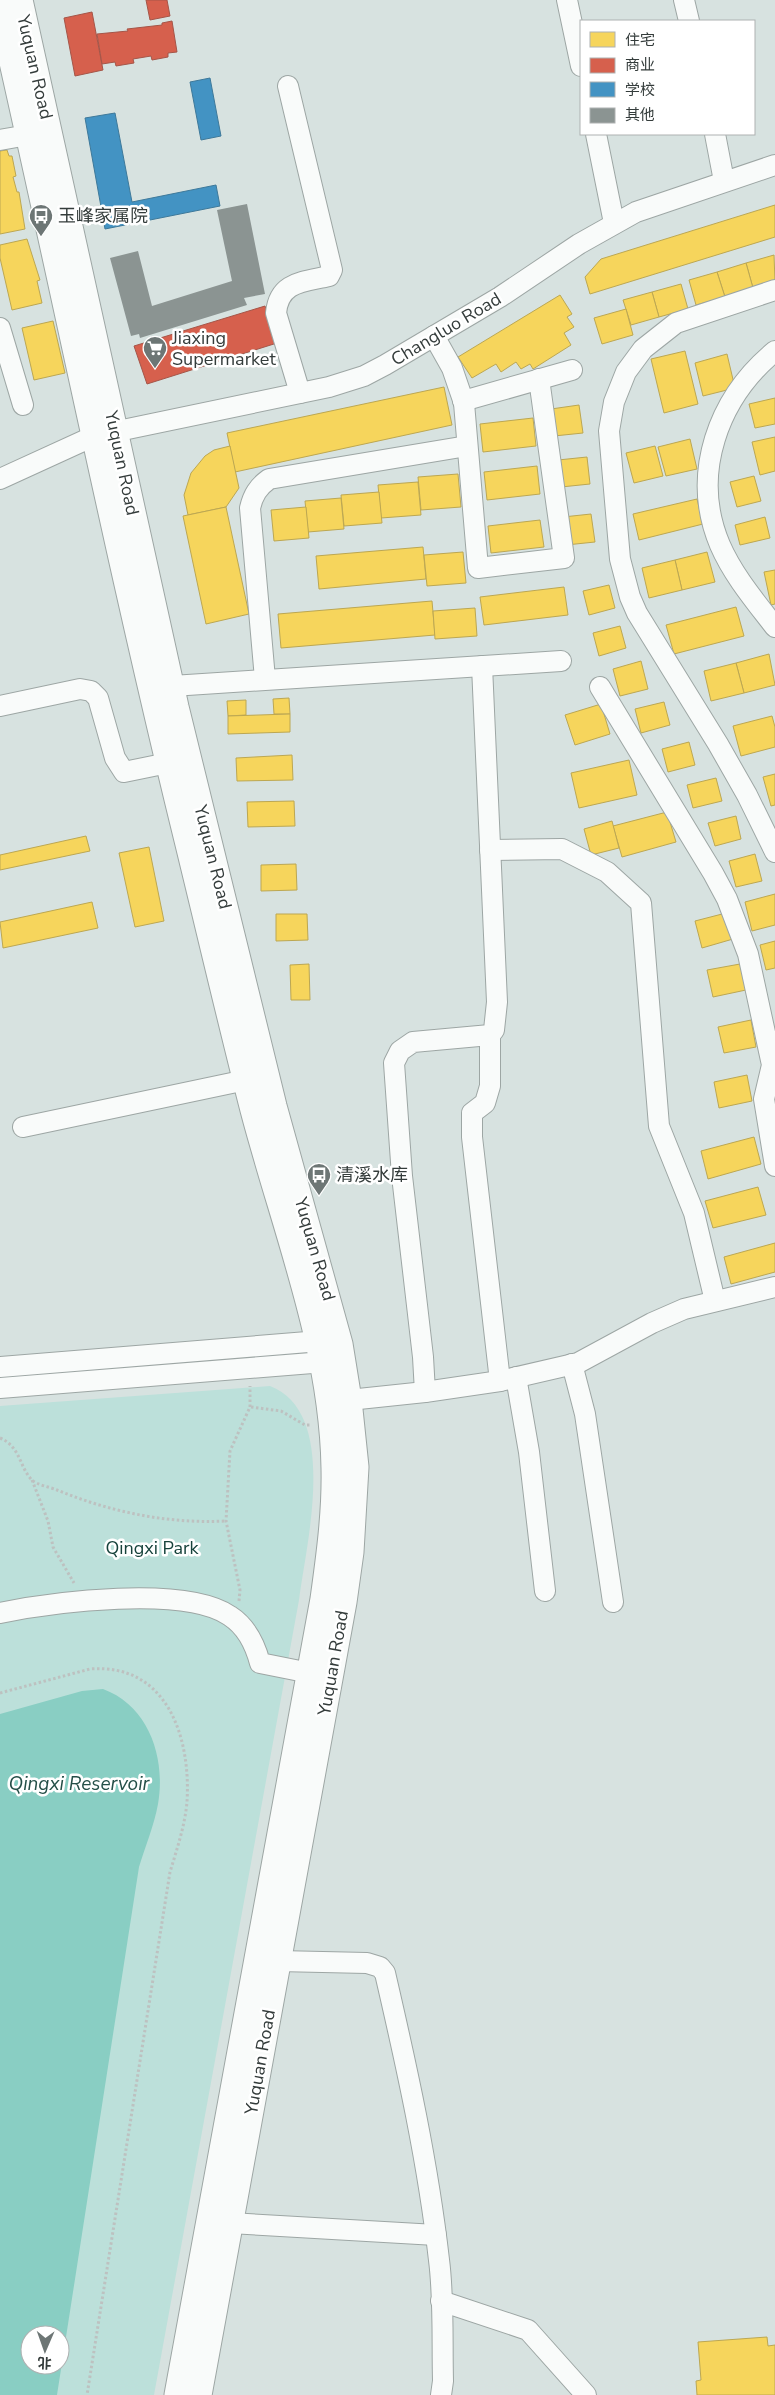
<svg xmlns="http://www.w3.org/2000/svg" width="775" height="2395" font-family="'Nunito Sans','Noto Sans SC',sans-serif">
	<style>
		.green { fill: #bce0da; fill-rule: evenodd }
		.water { fill: #89cec3; fill-rule: evenodd }
		.homes { fill: #f6d55c; stroke: #bca752 }
		.shops { fill: #d6604d; stroke: #a55548 }
		.schools { fill: #4393c3; stroke: #3e799a }
		.building { fill: #8b9492 }
		.lines { fill: none; stroke-linecap: round; stroke-linejoin: round }
		.minor-casing { stroke: #9da6a4; stroke-width: 22 }
		.major-casing { stroke: #9da6a4; stroke-width: 27 }
		.path { stroke: #bdc1c0; stroke-width: 3; stroke-dasharray: 2.5 2.5; stroke-linecap: butt }
		.minor { stroke: #f9fbfa; stroke-width: 20 }
		.major { stroke: #f9fbfa; stroke-width: 25 }
		.labels { text-anchor: middle; stroke-width: 5; stroke-linejoin: round; paint-order: stroke }
		.street-label { font-size: 18px; fill: #343c3b; stroke: #fff }
		.poi-label { font-size: 18px; fill: #343c3b; stroke: #fff; text-anchor: start }
		.park-label { font-size: 18px; fill: #16423b; stroke: #fff }
		.water-label { font-size: 19px; font-style: italic; fill: #244f48; stroke: #fff }
	</style>
	<rect width="100%" height="100%" fill="#d7e2e0"/>
	<path class="green" d="M270 1386C340 1413 306 1544 299 1600L154 2395H0V1406ZM30 2335H60V2365H30Z"/>
	<path class="water" d="M103 1689C149 1706 166 1758 158 1804 154 1826 145 1847 139 1867L57 2395H0V1714L82 1691ZM30 2335H60V2365H30Z"/>
	<g class="homes">
		<polygon points="7,150 9,156 12,156 16,176 13,177 17,192 19,192 25,229 0,234 0,151"/>
		<polygon points="775,205 775,237 590,294 585,277 601,259"/>
		<polygon points="27,239 40,280 37,281 42,303 12,310 0,258 0,245"/>
		<polygon points="774,255 775,282 753,288 746,263"/>
		<polygon points="746,263 753,288 725,297 717,272"/>
		<polygon points="717,272 725,297 696,305 689,280"/>
		<polygon points="681,284 688,309 659,317 652,292"/>
		<polygon points="652,292 659,317 631,325 623,300"/>
		<polygon points="560,295 572,314 567,317 574,327 564,333 571,345 533,369 530,364 521,369 516,362 501,372 496,364 472,378 458,357"/>
		<polygon points="626,309 633,335 602,344 594,318"/>
		<polygon points="53,321 65,373 34,380 22,328"/>
		<polygon points="685,351 698,404 664,413 651,359"/>
		<polygon points="727,354 735,388 703,396 695,363"/>
		<polygon points="444,387 452,425 235,472 227,433"/>
		<polygon points="775,398 775,424 755,428 749,404"/>
		<polygon points="579,405 583,433 554,436 551,409"/>
		<polygon points="533,418 536,446 483,452 480,424"/>
		<polygon points="775,437 775,471 760,475 752,442"/>
		<polygon points="690,439 697,469 666,476 658,447"/>
		<polygon points="230,446 239,488 226,507 188,515 184,495 191,473 205,456 214,450"/>
		<polygon points="655,446 663,476 634,483 626,453"/>
		<polygon points="587,457 590,484 561,487 558,460"/>
		<polygon points="537,466 540,494 487,500 484,472"/>
		<polygon points="458,474 461,507 421,510 418,477"/>
		<polygon points="754,476 761,501 737,507 730,482"/>
		<polygon points="418,482 421,515 381,518 378,485"/>
		<polygon points="379,492 382,523 344,526 341,495"/>
		<polygon points="341,498 344,529 308,532 305,501"/>
		<polygon points="697,499 703,524 639,540 633,514"/>
		<polygon points="226,507 249,614 206,624 183,516"/>
		<polygon points="306,507 309,538 274,541 271,510"/>
		<polygon points="591,514 595,542 566,545 563,517"/>
		<polygon points="765,517 770,538 740,545 735,525"/>
		<polygon points="540,520 544,547 491,553 488,526"/>
		<polygon points="423,547 426,579 319,589 316,556"/>
		<polygon points="463,552 466,583 427,586 424,555"/>
		<polygon points="707,552 715,582 682,590 675,560"/>
		<polygon points="675,560 682,590 649,598 642,568"/>
		<polygon points="775,570 775,604 771,605 764,572"/>
		<polygon points="609,585 615,608 589,615 583,591"/>
		<polygon points="564,587 568,615 484,625 480,597"/>
		<polygon points="432,601 435,635 281,648 278,614"/>
		<polygon points="736,607 744,636 674,654 666,625"/>
		<polygon points="475,608 477,636 435,639 433,611"/>
		<polygon points="620,626 626,648 599,656 593,633"/>
		<polygon points="769,654 775,685 744,693 736,663"/>
		<polygon points="641,661 648,689 620,696 613,669"/>
		<polygon points="736,663 744,693 711,701 704,671"/>
		<polygon points="289,698 290,714 274,714 273,699"/>
		<polygon points="246,700 246,715 228,716 227,701"/>
		<polygon points="664,702 670,725 641,733 635,709"/>
		<polygon points="601,704 610,734 575,745 565,715"/>
		<polygon points="290,714 290,732 228,734 228,716"/>
		<polygon points="772,716 775,727 775,747 741,756 733,726"/>
		<polygon points="689,742 695,765 668,772 662,749"/>
		<polygon points="292,755 293,780 237,781 236,758"/>
		<polygon points="629,760 637,795 579,808 571,773"/>
		<polygon points="775,774 775,805 771,806 763,777"/>
		<polygon points="716,778 722,801 693,808 687,785"/>
		<polygon points="294,801 295,826 248,827 247,802"/>
		<polygon points="667,812 676,842 622,857 613,826"/>
		<polygon points="736,816 741,839 715,846 708,823"/>
		<polygon points="612,821 619,848 591,855 584,829"/>
		<polygon points="86,836 90,851 0,870 0,855"/>
		<polygon points="149,847 164,921 135,927 119,853"/>
		<polygon points="755,854 762,881 736,887 729,861"/>
		<polygon points="296,864 297,890 261,891 261,865"/>
		<polygon points="775,894 775,925 752,931 745,902"/>
		<polygon points="92,902 98,928 3,948 0,922"/>
		<polygon points="726,913 733,939 702,948 695,921"/>
		<polygon points="276,914 307,914 308,940 276,941"/>
		<polygon points="775,941 775,968 766,970 760,945"/>
		<polygon points="309,964 310,1000 291,1000 290,965"/>
		<polygon points="740,964 746,990 713,997 707,970"/>
		<polygon points="751,1020 756,1047 724,1053 718,1027"/>
		<polygon points="747,1075 752,1101 719,1108 714,1082"/>
		<polygon points="754,1137 761,1164 708,1179 701,1151"/>
		<polygon points="758,1187 766,1215 713,1228 705,1201"/>
		<polygon points="775,1243 775,1272 731,1284 724,1257"/>
		<polygon points="767,2337 768,2346 775,2345 775,2395 697,2395 696,2381 701,2380 698,2342"/>
	</g>
	<g class="shops">
		<polygon points="146,0 167,0 170,16 150,20"/>
		<polygon points="92,12 103,70 75,76 64,18"/>
		<polygon points="172,21 177,52 168,53 168,57 152,60 151,56 133,59 134,63 116,66 115,62 102,64 97,34 128,31 127,29 162,25 162,23"/>
		<polygon points="265,306 277,343 147,384 134,346"/>
	</g>
	<g class="schools">
		<polygon points="210,78 221,136 201,140 190,82"/>
		<polygon points="115,113 132,202 216,185 220,206 105,229 85,118"/>
	</g>
	<polygon class="building" points="247,204 265,294 244,298 247,305 140,338 139,334 131,336 110,258 138,251 152,306 232,281 217,210"/>
	<g class="lines">
		<g class="minor-casing">
			<g id="minor">
				<polyline points="567,0 581,66"/>
				<polyline points="684,0 689,21"/>
				<path d="M288 86 332 270 329 276C304 282 279 281 276 313L300 393"/>
				<polyline points="596,134 614,223"/>
				<polyline points="715,134 724,181"/>
				<polyline points="0,140 28,135"/>
				<polyline points="775,290 676,323 643,349 626,372 614,402 609,431 620,559 630,597 637,613 718,744 747,795 775,852"/>
				<polyline points="0,328 23,405"/>
				<polyline points="434,336 452,368 464,403 478,568 564,558 539,379"/>
				<path d="M775 351C718 398 690 474 720 545 733 575 755 601 775 627"/>
				<polyline points="463,401 572,370"/>
				<polyline points="0,479 94,436 329,387 364,376 385,365 500,297 579,244 636,212 775,165"/>
				<path d="M265 679 250 508C253 495 258 487 269 479L467 446"/>
				<polyline points="172,686 561,661"/>
				<polyline points="600,687 713,873 727,899 748,954 772,1065 764,1099 775,1166"/>
				<polyline points="0,706 80,689 91,691 98,698 115,758 124,772 168,763"/>
				<polyline points="490,850 562,849 607,872 641,903 659,1126 694,1213 715,1301"/>
				<polyline points="490,1035 490,1086 485,1103 472,1113 472,1137 500,1381"/>
				<polyline points="23,1127 246,1080"/>
				<polyline points="572,1364 585,1414 613,1602"/>
				<polyline points="0,1367 332,1340"/>
				<polyline points="516,1377 529,1452 545,1591"/>
				<polyline points="0,1388 337,1361"/>
				<polyline points="425,1392 423,1357 402,1176 394,1063 400,1051 413,1042 490,1035 494,1030 497,1002 482,666"/>
				<polyline points="349,1400 425,1392 500,1381 578,1363 652,1323 684,1309 775,1287"/>
				<path d="M0 1613C53 1602 185 1585 230 1616 247 1627 255 1644 260 1663L310 1673"/>
				<path d="M278 1961 367 1963 380 1967 385 1973C407 2068 428 2163 439 2260 444 2299 442 2341 443 2381L441 2395"/>
				<polyline points="230,2223 436,2235"/>
				<polyline points="441,2301 528,2330 586,2395"/>
			</g>
		</g>
		<g class="major-casing">
			<g id="major">
				<polyline points="20,0 176,707 274,1106 340,1344 349,1400 356,1467 351,1552 344,1602 199,2395"/>
				<path d="M0 9C63 285 119 564 187 840 209 930 230 1020 253 1110 284 1228 332 1345 334 1468 335 1512 329 1556 323 1599L177 2395"/>
			</g>
		</g>
		<g class="path">
			<polyline points="251,1407 281,1411 305,1425 310,1425"/>
			<path d="M0 1438C21 1447 19 1467 32 1480 37 1485 50 1487 57 1490 111 1512 167 1524 226 1521"/>
			<polyline points="32,1480 48,1521 53,1547 74,1583"/>
			<polyline points="239,1601 240,1590 226,1521 230,1451 250,1407 250,1386"/>
			<path d="M0 1693 90 1669C167 1663 191 1737 187 1802 185 1825 177 1849 170 1872L87 2395"/>
		</g>
		<use href="#minor" class="minor"/>
		<use href="#major" class="major"/>
	</g>
	<defs>
		<g id="bus-pin" transform="scale(1.25)"><path d="M0 17L-7.5 6A9.5 9.5 0 1 1 7.5 6Z" fill="#6d7675" stroke="#fff"/><path d="M-5-6H5V4H4V6H2V4H-2V6H-4V4H-5ZM-3.5-4V0h7V-4ZM-3.5 1.2v1.5H-2V1.2ZM2 1.2v1.5H3.5V1.2Z" fill="#fff"/></g>
		<g id="supermarket-pin" transform="scale(1.25)"><path d="M0 17L-7.5 6A9.5 9.5 0 1 1 7.5 6Z" fill="#6d7675" stroke="#fff"/><path d="M-6-5.5h2.5l.6 2H6L4.5 2H-2.5L-4.4-4H-6ZM-1.5 3.2a1.3 1.3 0 1 0 .1 0ZM3 3.2a1.3 1.3 0 1 0 .1 0Z" fill="#fff"/></g>
	</defs>
	<g fill-rule="evenodd">
		<use href="#bus-pin" x="41" y="216"/>
		<use href="#supermarket-pin" x="155" y="348"/>
		<use href="#bus-pin" x="319" y="1175"/>
	</g>
	<g class="labels">
		<g class="street-label">
			<text transform="translate(35 67) rotate(77)" y="6">Yuquan Road</text>
			<text transform="translate(446 329) rotate(-31)" y="6">Changluo Road</text>
			<text transform="translate(122 463) rotate(78)" y="6">Yuquan Road</text>
			<text transform="translate(213 857) rotate(76)" y="6">Yuquan Road</text>
			<text transform="translate(315 1249) rotate(74)" y="6">Yuquan Road</text>
			<text transform="translate(333 1663) rotate(-80)" y="6">Yuquan Road</text>
			<text transform="translate(260 2062) rotate(-80)" y="6">Yuquan Road</text>
		</g>
		<g class="poi-label">
			<text x="58" y="222">玉峰家属院</text>
			<text x="172" y="344">Jiaxing<tspan x="172" dy="21">Supermarket</tspan></text>
			<text x="336" y="1181">清溪水库</text>
		</g>
		<g class="park-label">
			<text x="152" y="1554">Qingxi Park</text>
		</g>
		<g class="water-label">
			<text x="79" y="1790">Qingxi Reservoir</text>
		</g>
	</g>
	<rect x="580" y="20" width="175" height="115" fill="#ffffff" stroke="#aeb1b1"/>
	<rect x="590" y="32" width="25" height="15" fill="#f6d55c" stroke="#aeb1b1"/>
	<text x="625" y="45" font-size="15" fill="#343c3b">住宅</text>
	<rect x="590" y="58" width="25" height="15" fill="#d6604d" stroke="#aeb1b1"/>
	<text x="625" y="70" font-size="15" fill="#343c3b">商业</text>
	<rect x="590" y="82" width="25" height="15" fill="#4393c3" stroke="#aeb1b1"/>
	<text x="625" y="95" font-size="15" fill="#343c3b">学校</text>
	<rect x="590" y="108" width="25" height="15" fill="#8b9492" stroke="#aeb1b1"/>
	<text x="625" y="120" font-size="15" fill="#343c3b">其他</text>
	<g transform="translate(45 2350) rotate(182)"><circle r="24" fill="#ffffff" stroke="#aeb1b1"/>
	<path d="M0-4L9 19L0 12L-9 19Z" fill="#6d7675"/>
	<text y="-8" font-size="14" font-weight="bold" text-anchor="middle" fill="#343c3b">北</text>
	</g>
</svg>
